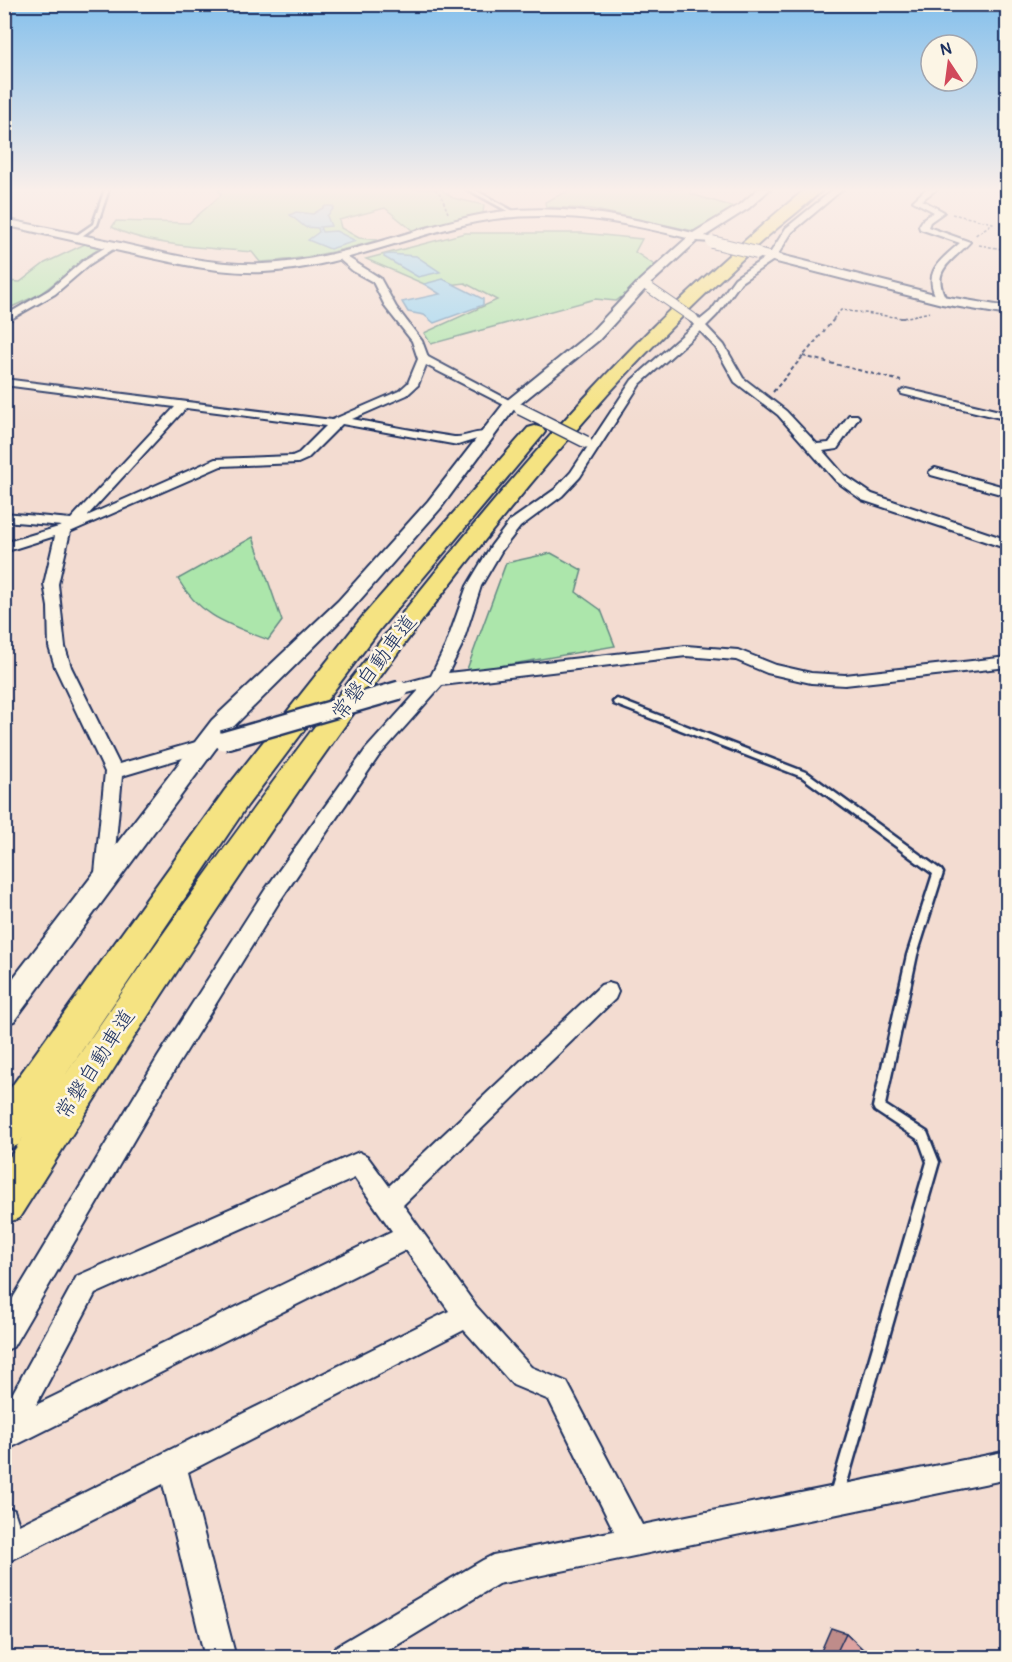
<svg xmlns="http://www.w3.org/2000/svg" width="1012" height="1662" font-family="Pangolin,'Klee One',sans-serif">
	<style>
		.green { fill: #ace6ab; stroke: #648a84; stroke-width: 1.5 }
		.water { fill: #92d3f3; stroke: #6291b7; stroke-width: 1.5 }
		.lines { fill: none; stroke-linecap: round; stroke-linejoin: round }
		.lane-casing { stroke: #1b2f5e; stroke-width: 5 }
		.street-casing { stroke: #1b2f5e; stroke-width: 4 }
		.secondary-casing { stroke: #1b2f5e; stroke-width: 4 }
		.highway-casing { stroke: #1b2f5e; stroke-width: 4 }
		.path-far1 { stroke: #1b2f5e; stroke-width: 1.5; stroke-dasharray: 3 2; stroke-linecap: butt }
		.path { stroke: #1b2f5e; stroke-width: 2; stroke-dasharray: 4 3; stroke-linecap: butt }
		.lane { fill: #fcf5e5; fill-rule: evenodd }
		.street { fill: #fcf5e5; fill-rule: evenodd }
		.secondary { fill: #fcf5e5; fill-rule: evenodd }
		.highway { fill: #f5e382; fill-rule: evenodd }
		.street-bridge-far2-casing { stroke: #1b2f5e; stroke-width: 11; stroke-linecap: butt }
		.street-bridge-far1-casing { stroke: #1b2f5e; stroke-width: 14; stroke-linecap: butt }
		.street-bridge-casing { stroke: #1b2f5e; stroke-width: 22; stroke-linecap: butt }
		.secondary-bridge-casing { stroke: #1b2f5e; stroke-width: 14; stroke-linecap: butt }
		.street-bridge-far2 { stroke: #fcf5e5; stroke-width: 9 }
		.street-bridge-far1 { stroke: #fcf5e5; stroke-width: 11 }
		.street-bridge { stroke: #fcf5e5; stroke-width: 17 }
		.secondary-bridge { stroke: #fcf5e5; stroke-width: 12 }
		.wall { fill: #bf8c8a; stroke: #1b2f5e; stroke-width: 1.5 }
		.building { fill: #dea3a1; stroke: #1b2f5e; stroke-width: 1.5 }
		.labels { text-anchor: middle; stroke-width: 5; stroke-linejoin: round; paint-order: stroke }
		.street-label { font-size: 21px; fill: #1b2f5e; stroke: #fcf5e5 }
	</style>
	<rect width="100%" height="100%" fill="#f3dcd1"/>
	<filter id="ink" filterUnits="userSpaceOnUse"><feTurbulence type="fractalNoise" baseFrequency=".0167" numOctaves="2"/><feDisplacementMap in="SourceGraphic" scale="12" xChannelSelector="R" yChannelSelector="G"/><feConvolveMatrix kernelMatrix="1 2 1 2 8 2 1 2 1" color-interpolation-filters="sRGB"/></filter>
	<g filter="url(#ink)">
		<g class="green">
			<path d="M218 189H441L453 198 484 205 483 213 412 230 385 208 339 220 341 228 359 238 378 240C338 252 301 260 260 262L252 252C212 248 146 246 112 227L116 221 189 223 221 195Z"/>
			<polygon points="572,189 690,189 691,194 734,207 694,231 591,209 546,207 545,202"/>
			<polygon points="465,233 582,233 642,239 635,252 656,266 637,285 616,301 595,299 431,344 424,333 497,300 465,283 431,287 366,259"/>
			<polygon points="85,244 99,248 40,294 5,310 5,281 20,282 45,263"/>
			<path d="M253 537 282 621 268 640C230 625 199 616 178 579Z"/>
			<polygon points="551,553 582,570 576,592 601,610 615,646 466,672 506,563"/>
		</g>
		<g class="water">
			<polygon points="326,206 332,206 334,208 327,216 331,226 320,227 322,232 336,231 356,241 330,249 308,240 319,232 318,228 305,227 290,215 296,212 313,214"/>
			<polygon points="389,254 416,256 440,272 418,277 384,257 384,255"/>
			<polygon points="443,279 483,299 483,305 434,323 424,315 408,312 402,302 440,294 424,284"/>
		</g>
		<g class="lines">
			<g class="lane-casing">
				<g id="lane">
					<polygon points="105,189 109,189 97,225 78,239 74,239 74,237 93,224"/>
					<polygon points="473,189 515,212 516,213 513,214 467,189"/>
					<polygon points="617,699 808,773 941,870 943,873 917,955 885,1105 927,1132 939,1162 843,1497 841,1502 836,1504 831,1502 829,1497 927,1162 919,1140 875,1111 873,1107 907,955 933,874 802,777 614,704 613,702"/>
				</g>
			</g>
			<g class="street-casing">
				<g id="street">
					<polygon points="834,189 843,189 792,232 775,259 741,282 717,315 706,326 724,345 743,378 786,411 817,444 829,443 849,415 857,415 859,417 837,449 823,451 844,475 872,494 1008,540 1008,549 862,500 836,481 778,415 735,382 716,348 700,331 640,384 580,477 562,496 520,527 502,550 481,586 462,645 448,673 686,646 738,650 776,665 811,673 845,675 1008,657 1008,667 845,685 811,683 767,673 736,660 686,656 442,685 378,757 279,902 174,1071 13,1347 4,1351 4,1313 158,1057 265,890 366,749 419,690 400,695 394,694 392,690 394,686 431,676 446,645 467,586 491,546 510,521 554,490 571,472 632,380 694,325 688,318 689,316 697,316 700,320 711,311 735,278 769,255 786,228"/>
					<path d="M926 189H937L922 200 944 212 930 222 928 227 970 242C952 262 929 270 947 300L942 303 939 302C921 274 938 262 960 243L920 229 919 226 924 218 934 212 913 201Z"/>
					<polygon points="111,244 118,246 90,264 55,294 4,323 4,316 49,290 84,260"/>
					<path d="M342 254 380 278 396 307 422 341 428 357 526 409 520 412 516 411 426 365 418 385 407 395 352 419C386 425 420 432 454 437 466 438 475 430 490 433V439H477L458 445 342 424 307 459 298 463 221 466 70 532 58 584 65 647 71 667 119 764 210 738 216 740 218 744 216 748 122 776 112 883 110 888 103 891 96 888 94 883 105 772 55 667 49 647 48 607 44 584 55 536 4 552V543L62 526 4 521V513L71 519 175 407 4 385V379L332 420 399 391 408 383 418 359 412 341 386 308 373 282 353 271 339 259 338 257ZM186 408 326 426 299 453 292 456 215 459 87 516Z"/>
					<polygon points="906,389 1008,413 1008,420 902,394 900,392"/>
					<polygon points="935,468 1008,488 1008,496 931,475 929,472"/>
					<path d="M608 983 615 985 618 992 615 999 403 1205 476 1306 531 1367 567 1382 642 1525 1008 1451V1479L498 1584 376 1658H331L335 1647 483 1560 493 1555 614 1531 549 1400 513 1385 464 1330 188 1472 236 1658H205L163 1484 9 1561 4 1559V1506L14 1510 19 1525 449 1311 406 1250 4 1451V1409L77 1276 359 1152 367 1156 389 1186 601 985ZM355 1178 392 1231 36 1405 95 1294Z"/>
				</g>
			</g>
			<g class="secondary-casing">
				<g id="secondary">
					<path d="M758 189H770L749 208 705 236 711 238V242L697 241 647 287 599 340 515 408 440 509 352 609 228 732 14 1021 4 1024V990L212 720 338 601 428 501 505 402 589 334 639 281 687 238C617 220 547 208 476 222 404 237 337 268 264 272 215 274 167 261 120 251 82 242 43 234 4 225V219C43 227 81 235 120 243 167 254 214 266 263 264 336 261 403 231 474 216 548 200 621 215 693 233L741 204Z"/>
					<polygon points="757,249 942,296 1008,307 1008,315 942,304 753,256 753,250"/>
				</g>
			</g>
			<g class="highway-casing">
				<path id="highway" d="M806 189H823C804 208 782 223 762 241 709 289 657 340 608 394 383 646 199 933 19 1218L4 1224V1165L30 1128 18 1145 4 1151V1097L225 790 363 616 528 428 535 426 542 428 545 432 542 436 381 628 247 806 64 1077C190 892 321 711 463 538 543 441 625 349 718 265 747 239 775 213 806 189Z"/>
			</g>
			<g class="path-far1">
				<polyline points="435,189 441,195 448,213"/>
				<polyline points="952,214 993,223 974,236"/>
				<polyline points="979,245 1008,250"/>
				<polyline points="833,319 841,310 903,318 930,312"/>
			</g>
			<g class="path">
				<polyline points="900,318 905,318"/>
				<polyline points="803,356 901,381"/>
				<polyline points="773,392 835,318"/>
			</g>
			<use href="#lane" class="lane"/>
			<use href="#street" class="street"/>
			<use href="#secondary" class="secondary"/>
			<use href="#highway" class="highway"/>
			<g class="street-bridge-far2-casing">
				<polyline id="street-bridge-far2" points="648,287 693,318"/>
			</g>
			<g class="street-bridge-far1-casing">
				<polyline id="street-bridge-far1" points="520,409 586,442"/>
			</g>
			<g class="street-bridge-casing">
				<polyline id="street-bridge" points="223,741 400,690"/>
			</g>
			<g class="secondary-bridge-casing">
				<polyline id="secondary-bridge" points="712,242 757,253"/>
			</g>
			<use href="#street-bridge-far2" class="street-bridge-far2"/>
			<use href="#street-bridge-far1" class="street-bridge-far1"/>
			<use href="#street-bridge" class="street-bridge"/>
			<use href="#secondary-bridge" class="secondary-bridge"/>
		</g>
		<polygon class="wall" points="831,1628 846,1633 872,1658 818,1658"/>
		<polygon class="building" points="846,1633 872,1658 834,1658"/>
	</g>
	<linearGradient id="sky" x2="0" y2="1"><stop stop-color="#85c0ec"/><stop offset="0.45" stop-color="#faefea"/><stop offset="1" stop-color="#faefea" stop-opacity="0"/></linearGradient>
	<rect width="1012" height="422" fill="url(#sky)"/>
	<g class="labels">
		<g class="street-label">
			<text transform="translate(374 667) rotate(-53)" y="7">常磐自動車道</text>
			<text transform="translate(95 1064) rotate(-57)" y="7">常磐自動車道</text>
		</g>
	</g>
	<rect width="1012" height="1662" fill="none" stroke="#fcf5e5" stroke-width="24"/>
	<rect x="12" y="12" width="988" height="1638" fill="none" stroke="#1b2f5e" stroke-width="2" filter="url(#ink)"/>
	<g transform="translate(949 63) rotate(347)"><circle r="28" fill="#fcf5e5" stroke="#a2a6af" stroke-width="1.5"/>
	<path d="M0-4.5L10 22L0 15L-10 22Z" fill="#d1495b"/>
	<text y="-9" font-size="16" font-weight="bold" text-anchor="middle" fill="#1b2f5e">N</text>
	</g>
</svg>
